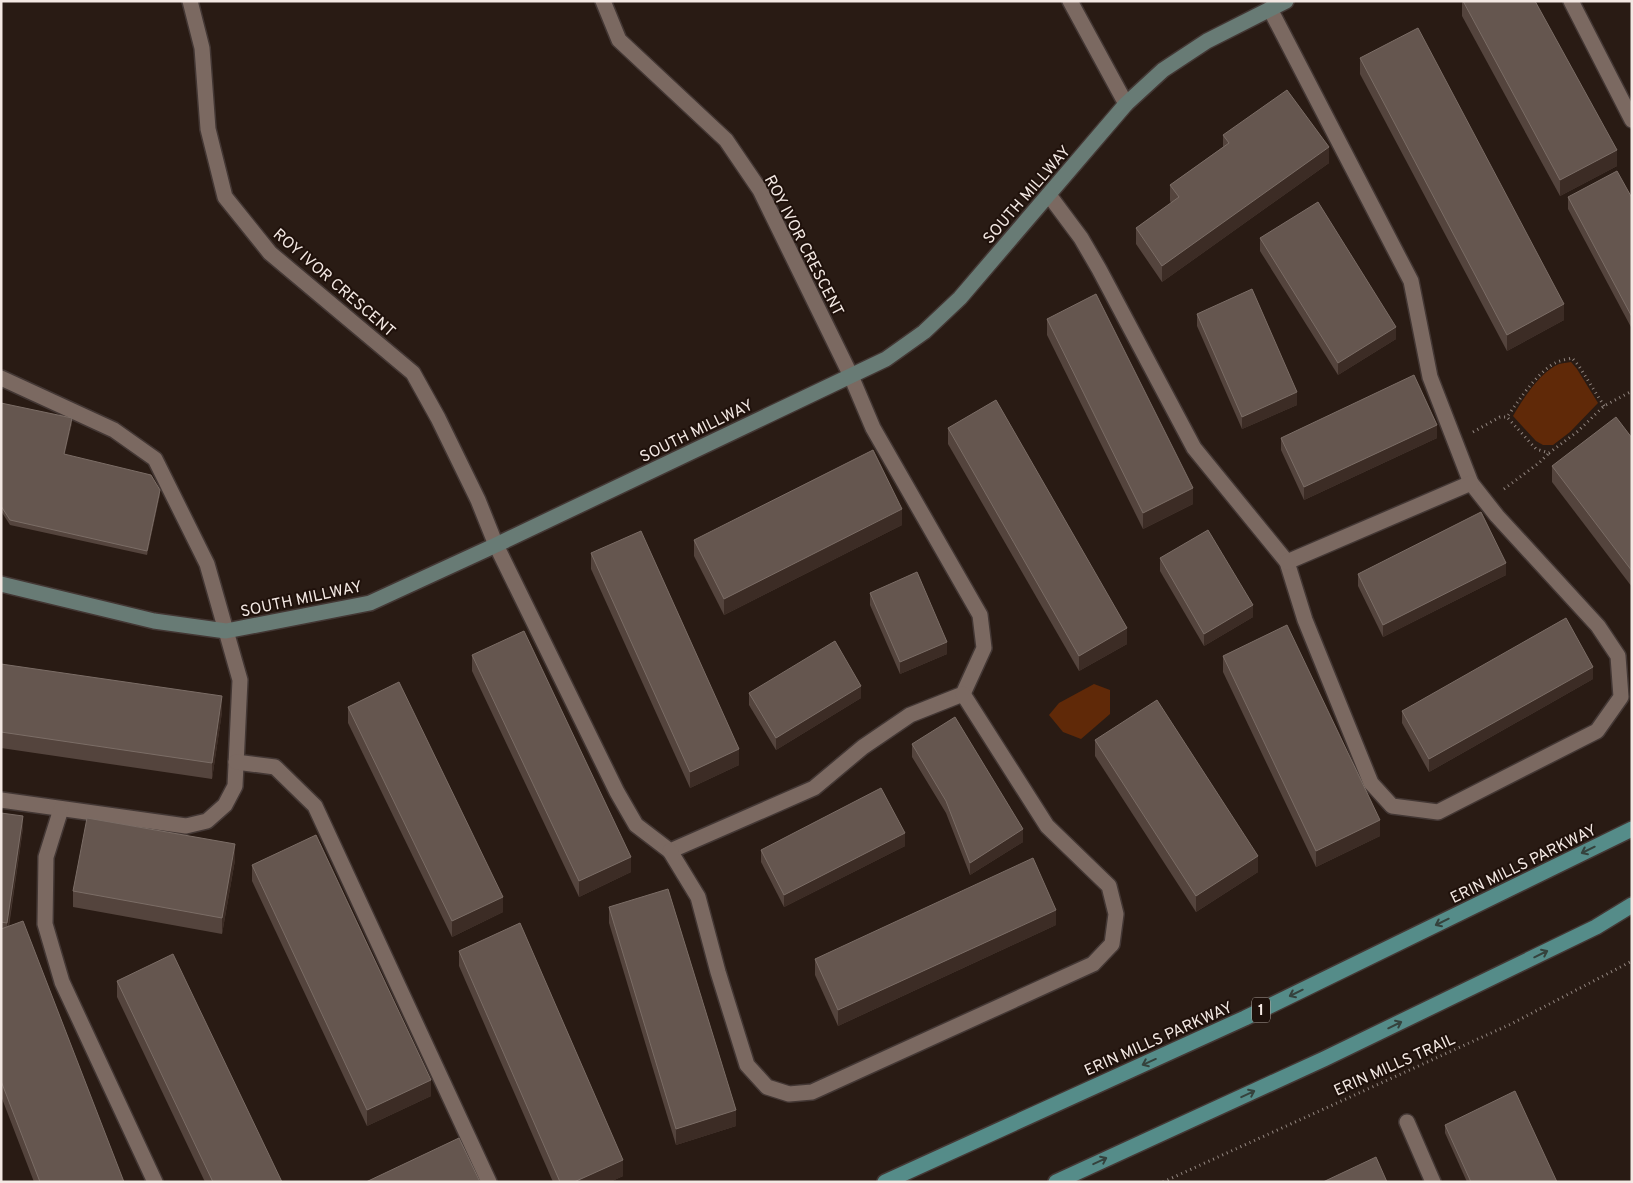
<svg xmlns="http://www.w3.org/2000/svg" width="1633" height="1183" font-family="Overpass,sans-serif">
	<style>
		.green { fill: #602908 }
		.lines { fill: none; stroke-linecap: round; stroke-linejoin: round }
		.lane-casing { stroke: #433734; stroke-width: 18 }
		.street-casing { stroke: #433734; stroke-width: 18 }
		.secondary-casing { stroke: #433734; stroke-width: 18 }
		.primary-casing { stroke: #433734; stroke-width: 18 }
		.path { stroke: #948882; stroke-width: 3; stroke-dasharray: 1 4; stroke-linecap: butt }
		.lane { stroke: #7b6961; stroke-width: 15 }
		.street { stroke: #7b6961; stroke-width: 15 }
		.secondary { stroke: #687b75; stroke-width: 15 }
		.primary { stroke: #558c89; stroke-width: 15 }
		.wall { fill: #54443d }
		.shaded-wall { fill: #3c2c25 }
		.building { fill: #65564f; stroke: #7b6d66 }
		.oneway { stroke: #35423d }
		.labels { text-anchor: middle; stroke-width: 4; stroke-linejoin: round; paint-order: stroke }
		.shield { fill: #1f110b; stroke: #b3a8a2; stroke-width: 1 }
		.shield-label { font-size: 15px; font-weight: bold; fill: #f3e8e3 }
		.street-label { font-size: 16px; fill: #f3e8e3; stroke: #1f110b }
	</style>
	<rect width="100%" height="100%" fill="#291b14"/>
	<g class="green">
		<path d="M1571 362 1577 369 1598 403 1570 432 1553 445H1543L1536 441 1513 416C1522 400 1541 371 1559 364 1562 363 1567 363 1571 362Z"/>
		<polygon points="1094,684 1110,690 1110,714 1081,739 1063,732 1049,715 1059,703"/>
	</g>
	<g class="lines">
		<g class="lane-casing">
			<g id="lane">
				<polyline points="1571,1 1632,120"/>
				<polyline points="1049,195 1081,238 1099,269 1194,448 1287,562 1305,620 1371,783 1392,806 1438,812 1597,731 1621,697 1618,656 1598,626 1497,516 1471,483 1430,377 1411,281 1270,9"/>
				<polyline points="1,378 114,430 155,459 207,564 240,680 235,786 225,805 207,821 186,826 1,800"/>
				<polyline points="496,545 617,792 636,825 670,851 814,788 863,747 910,715 963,694 984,648 980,615 873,428 851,376"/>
				<polyline points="1287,562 1471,483"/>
				<polyline points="236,762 275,767 315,806 489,1182"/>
				<polyline points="61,809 46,857 45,924 62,982 155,1182"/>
				<polyline points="670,851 698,897 718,972 747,1065 767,1087 789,1094 812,1092 1093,964 1112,944 1116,914 1109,886 1047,826 963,694"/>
				<polyline points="1407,1122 1433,1182"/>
			</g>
		</g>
		<g class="street-casing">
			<g id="street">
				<polyline points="190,1 202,48 208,129 225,197 270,253 413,373 438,418 478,500 496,545"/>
				<polyline points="603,1 619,40 726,140 760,190 851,376"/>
				<polyline points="1070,1 1126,104"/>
			</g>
		</g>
		<g class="secondary-casing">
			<polyline id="secondary" points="1,584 154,621 226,631 370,603 496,545 886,359 924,332 960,298 1126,104 1163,70 1207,41 1286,1"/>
		</g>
		<g class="primary-casing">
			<g id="primary">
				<polyline points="885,1182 1245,1018 1632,829"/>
				<polyline points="1056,1182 1324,1059 1596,927 1632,905"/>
			</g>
		</g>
		<g class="path">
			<path d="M1604 406 1579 366 1572 358C1568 359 1562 360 1557 362 1538 371 1519 400 1507 417L1536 449 1549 453 1577 432 1604 406 1632 391"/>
			<polyline points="1473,432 1500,417 1507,417"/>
			<polyline points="1504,489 1539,463 1549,453"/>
			<polyline points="1163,1182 1511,1024 1632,961"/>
		</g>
		<use href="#lane" class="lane"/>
		<use href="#street" class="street"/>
		<use href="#secondary" class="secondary"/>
		<use href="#primary" class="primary"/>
	</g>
	<g class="wall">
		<polygon points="1462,1 1535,1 1617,166 1560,196 1462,16"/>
		<polygon points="1360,58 1564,320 1507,351 1360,74"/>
		<polygon points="1223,135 1329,163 1162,282 1136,244 1136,228 1171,203 1170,201 1170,185 1223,147"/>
		<polygon points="1568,197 1632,198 1632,329 1568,209"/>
		<polygon points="1260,238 1396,339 1338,375 1260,251"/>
		<polygon points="1197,314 1297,405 1242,429 1197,326"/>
		<polygon points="1047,319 1193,504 1143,529 1047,335"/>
		<polygon points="1,403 72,423 64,454 160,494 147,555 10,525 1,511"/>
		<polygon points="948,428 1127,644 1079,671 948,444"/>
		<polygon points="1281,438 1437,438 1304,500 1281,450"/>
		<polygon points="1632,438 1632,587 1552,482 1552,466"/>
		<polygon points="902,525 724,615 694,556 694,540"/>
		<polygon points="591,553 739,765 690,788 591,569"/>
		<polygon points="1160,558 1253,617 1204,646 1160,571"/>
		<polygon points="1358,574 1506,575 1383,637 1358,586"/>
		<polygon points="870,593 947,654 900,674 870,605"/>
		<polygon points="472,655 631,872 579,897 472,671"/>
		<polygon points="1223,656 1380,836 1316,867 1223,672"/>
		<polygon points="1,664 222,712 212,779 1,748"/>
		<polygon points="1593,679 1429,772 1402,723 1402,711"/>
		<polygon points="749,693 861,698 776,750 749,705"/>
		<polygon points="348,707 503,912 452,937 348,723"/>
		<polygon points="1095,740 1258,872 1196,912 1095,756"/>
		<polygon points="912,744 1023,842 970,875 946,813 912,757"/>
		<polygon points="1,813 23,828 9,926 124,1182 34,1182 1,1096"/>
		<polygon points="905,846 784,907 761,862 761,850"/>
		<polygon points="235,860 222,934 73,907 73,891"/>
		<polygon points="252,865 431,1096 367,1126 252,881"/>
		<polygon points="609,907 736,1126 676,1145 609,923"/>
		<polygon points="1056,925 838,1026 815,975 815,959"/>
		<polygon points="459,951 623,1176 610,1182 553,1182 459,966"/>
		<polygon points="117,981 282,1182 205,1182 117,997"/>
		<polygon points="1445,1125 1557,1182 1467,1182 1445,1133"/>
	</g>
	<g class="shaded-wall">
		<polygon points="1329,147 1329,163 1162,282 1162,266"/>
		<polygon points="1617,150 1617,166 1560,196 1560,180"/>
		<polygon points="1564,304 1564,320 1507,351 1507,335"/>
		<polygon points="1396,327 1396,339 1338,375 1338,363"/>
		<polygon points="1297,392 1297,405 1242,429 1242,417"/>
		<polygon points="72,418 72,423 64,458 64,454"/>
		<polygon points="1437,425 1437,438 1304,500 1304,487"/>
		<polygon points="1193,488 1193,504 1143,529 1143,513"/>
		<polygon points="160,490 160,494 147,555 147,551"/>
		<polygon points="902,509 902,525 724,615 724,599"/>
		<polygon points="1506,563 1506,575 1383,637 1383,625"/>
		<polygon points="1253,605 1253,617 1204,646 1204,634"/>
		<polygon points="1127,628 1127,644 1079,671 1079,656"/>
		<polygon points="947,642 947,654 900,674 900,662"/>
		<polygon points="1593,667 1593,679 1429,772 1429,759"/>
		<polygon points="861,686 861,698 776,750 776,738"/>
		<polygon points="222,696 222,712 212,779 212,763"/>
		<polygon points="739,749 739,765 690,788 690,772"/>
		<polygon points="23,816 23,828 7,935 7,923"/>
		<polygon points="1380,820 1380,836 1316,867 1316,851"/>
		<polygon points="1023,829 1023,842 970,875 970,863"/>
		<polygon points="905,833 905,846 784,907 784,895"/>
		<polygon points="235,844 235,860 222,934 222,918"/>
		<polygon points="1258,856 1258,872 1196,912 1196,896"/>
		<polygon points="631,857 631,872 579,897 579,881"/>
		<polygon points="503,897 503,912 452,937 452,921"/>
		<polygon points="1056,910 1056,925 838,1026 838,1010"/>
		<polygon points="431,1080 431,1096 367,1126 367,1110"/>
		<polygon points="736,1110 736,1126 676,1145 676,1129"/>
		<polygon points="623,1160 623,1176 610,1182 574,1182"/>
	</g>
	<g class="building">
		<polygon points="1463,1 1535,1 1617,150 1560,180"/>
		<polygon points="1418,28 1564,304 1507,335 1360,58"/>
		<polygon points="1287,90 1329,147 1162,266 1136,228 1179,197 1170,185 1229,143 1223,135"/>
		<polygon points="1617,171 1632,198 1632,317 1568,197"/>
		<polygon points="1318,202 1396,327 1338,363 1260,238"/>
		<polygon points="1252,289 1297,392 1242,417 1197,314"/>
		<polygon points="1096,294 1193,488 1143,513 1047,319"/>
		<polygon points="1414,375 1437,425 1304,487 1281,438"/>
		<polygon points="996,400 1127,628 1079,656 948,428"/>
		<polygon points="1,403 72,418 64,454 151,475 160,490 147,551 10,520 1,506"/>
		<polygon points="1616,417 1632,438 1632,571 1552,466"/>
		<polygon points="873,450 902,509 724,599 694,540"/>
		<polygon points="1481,512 1506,563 1383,625 1358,574"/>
		<polygon points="1208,530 1253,605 1204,634 1160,558"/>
		<polygon points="641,531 739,749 690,772 591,553"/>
		<polygon points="917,572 947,642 900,662 870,593"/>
		<polygon points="1566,618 1593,667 1429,759 1402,711"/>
		<polygon points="1287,625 1380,820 1316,851 1223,656"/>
		<polygon points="524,631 631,857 579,881 472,655"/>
		<polygon points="835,641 861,686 776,738 749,693"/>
		<polygon points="1,664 222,696 212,763 1,732"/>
		<polygon points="399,682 503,897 452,921 348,707"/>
		<polygon points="1157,700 1258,856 1196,896 1095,740"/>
		<polygon points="955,717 1023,829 970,863 946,801 912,744"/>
		<polygon points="881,788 905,833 784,895 761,850"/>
		<polygon points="1,813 23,816 7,923 1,922"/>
		<polygon points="87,818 235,844 222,918 73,891"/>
		<polygon points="316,835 431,1080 367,1110 252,865"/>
		<polygon points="1033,858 1056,910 838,1010 815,959"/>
		<polygon points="668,889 736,1110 676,1129 609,907"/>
		<polygon points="23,921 124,1182 40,1182 1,1081 1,929"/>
		<polygon points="520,923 623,1160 574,1182 560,1182 459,951"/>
		<polygon points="173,954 282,1182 213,1182 117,981"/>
		<polygon points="1515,1091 1557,1182 1471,1182 1445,1125"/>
		<polygon points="459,1138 480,1182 366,1182"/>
		<polygon points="1376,1157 1387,1182 1323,1182"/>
	</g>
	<defs><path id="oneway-shaft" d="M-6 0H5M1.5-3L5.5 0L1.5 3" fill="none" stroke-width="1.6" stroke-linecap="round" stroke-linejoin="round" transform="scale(1.25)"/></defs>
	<g class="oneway">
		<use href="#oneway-shaft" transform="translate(1588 850) rotate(154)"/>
		<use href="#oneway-shaft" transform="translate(1442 922) rotate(154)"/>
		<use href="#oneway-shaft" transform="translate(1541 954) rotate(-26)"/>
		<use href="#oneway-shaft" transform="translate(1296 993) rotate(154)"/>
		<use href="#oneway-shaft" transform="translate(1395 1025) rotate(-26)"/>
		<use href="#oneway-shaft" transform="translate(1149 1062) rotate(156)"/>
		<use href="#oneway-shaft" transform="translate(1248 1094) rotate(-25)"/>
		<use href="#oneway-shaft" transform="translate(1100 1161) rotate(-25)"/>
	</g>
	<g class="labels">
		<rect class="shield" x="1252" y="997.5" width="18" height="25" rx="4"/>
		<g class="shield-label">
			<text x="1261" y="1015">1</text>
		</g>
		<g class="street-label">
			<text transform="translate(1026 194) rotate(-49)" y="6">SOUTH MILLWAY</text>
			<text transform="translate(805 245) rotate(63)" y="6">ROY IVOR CRESCENT</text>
			<text transform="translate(335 282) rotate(41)" y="6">ROY IVOR CRESCENT</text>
			<text transform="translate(696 430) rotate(-26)" y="6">SOUTH MILLWAY</text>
			<text transform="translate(301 598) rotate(-12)" y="6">SOUTH MILLWAY</text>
			<text transform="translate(1523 863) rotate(-26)" y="6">ERIN MILLS PARKWAY</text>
			<text transform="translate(1158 1038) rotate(-24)" y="6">ERIN MILLS PARKWAY</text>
			<text transform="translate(1394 1064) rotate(-24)" y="6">ERIN MILLS TRAIL</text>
		</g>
	</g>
	<rect width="1633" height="1183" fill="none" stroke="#f3e8e3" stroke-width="5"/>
</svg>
